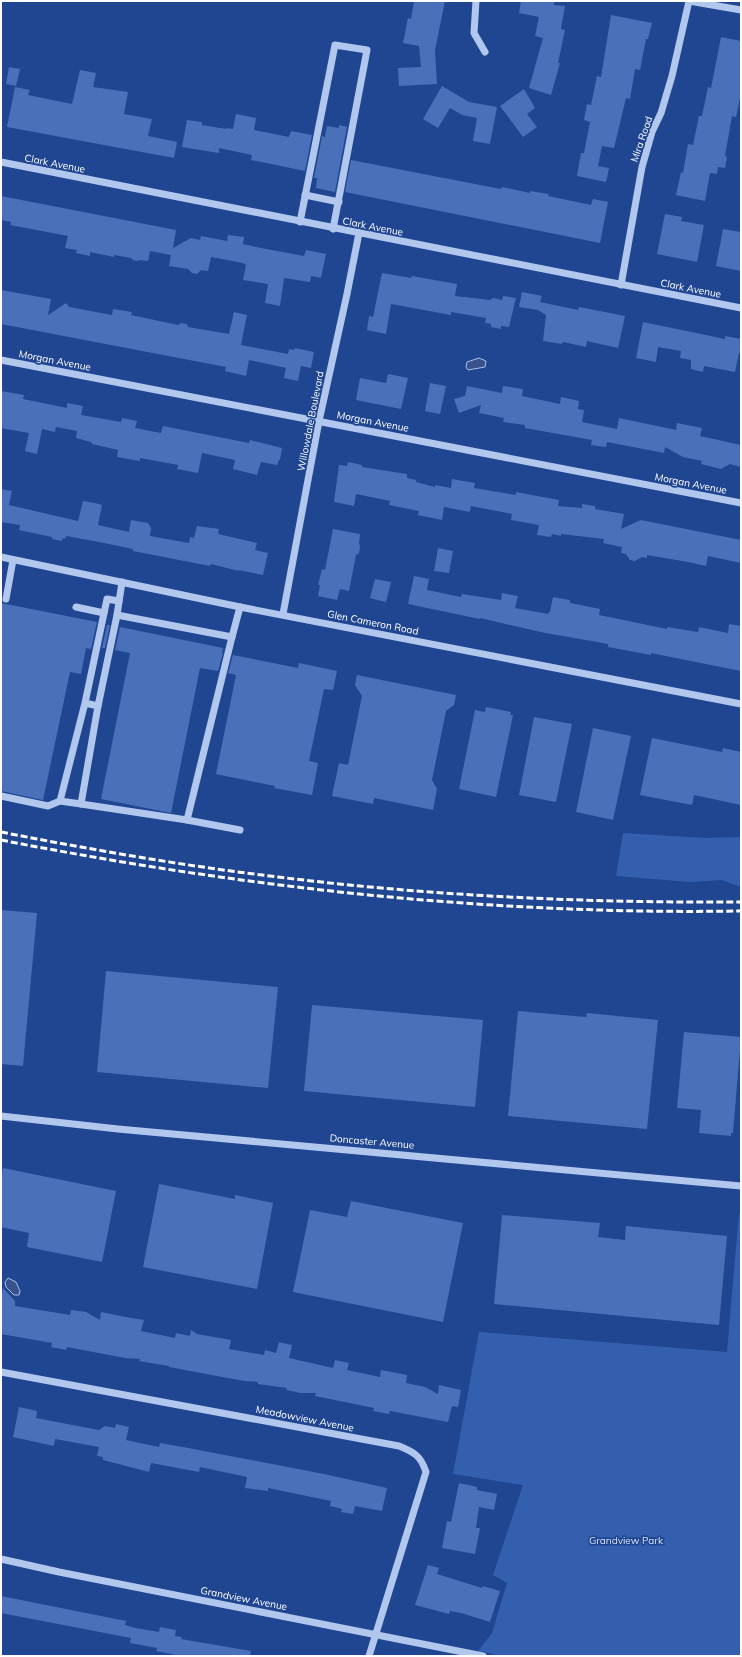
<svg xmlns="http://www.w3.org/2000/svg" width="742" height="1657" font-family="Mulish,sans-serif">
	<style>
		.green { fill: #345faf }
		.water { fill: #38538b; stroke: #a5c0ef }
		.building { fill: #4970b9 }
		.lines { fill: none; stroke-linecap: round; stroke-linejoin: round }
		.minor { stroke: #b2c7ed; stroke-width: 7 }
		.rail { stroke: #fff; stroke-width: 3; stroke-dasharray: 7 3; stroke-linecap: butt }
		.labels { text-anchor: middle; stroke-width: 3.5; stroke-linejoin: round; paint-order: stroke }
		.street-label { font-size: 10px; fill: #fff; stroke: #204692 }
		.park-label { font-size: 10px; fill: #d7e3fa; stroke: #204692 }
	</style>
	<rect width="100%" height="100%" fill="#204692"/>
	<g class="green">
		<polygon points="623,833 705,838 741,837 741,887 722,880 690,882 616,876"/>
		<polygon points="739,1213 741,1213 741,1656 503,1656 478,1651 492,1633 507,1583 493,1575 523,1485 453,1474 479,1332 727,1352"/>
	</g>
	<g class="water">
		<polygon points="479,358 486,361 485,367 468,370 466,367 467,362"/>
		<polygon points="8,1278 16,1282 20,1291 19,1295 14,1295 6,1287 5,1282"/>
	</g>
	<g class="building">
		<polygon points="414,1 445,1 435,50 437,84 399,86 398,68 421,67 419,46 403,43 408,18 411,19"/>
		<polygon points="521,1 548,1 554,2 554,5 565,6 561,29 565,30 558,63 560,63 551,95 529,88 543,38 535,36 539,17 519,13"/>
		<polygon points="611,15 652,23 648,39 646,39 640,70 635,69 630,99 626,98 614,148 602,146 598,166 609,168 606,182 577,176 581,153 584,153 590,122 584,120 587,104 591,105 597,76 601,77"/>
		<polygon points="721,37 741,41 741,93 736,117 732,116 725,156 727,157 725,168 718,167 717,174 710,173 705,201 676,195 681,172 683,173 688,144 693,145 699,116 702,116 708,87 711,88"/>
		<polygon points="9,67 20,69 16,86 6,84"/>
		<polygon points="80,70 96,73 93,87 128,92 124,114 152,119 148,136 177,142 174,158 7,127 15,87 30,90 28,95 72,104"/>
		<polygon points="442,86 469,102 497,107 490,144 473,141 477,118 462,115 450,108 438,128 423,119"/>
		<polygon points="524,89 535,108 527,114 537,127 523,137 500,106"/>
		<polygon points="236,114 256,118 254,130 289,137 291,131 312,135 305,171 251,160 252,155 219,148 219,153 182,147 187,120 202,122 202,125 226,129 226,128 233,129"/>
		<polygon points="339,125 347,127 335,192 316,188 317,178 314,178 322,136 325,137 327,126 339,128"/>
		<polygon points="351,160 501,189 502,187 530,193 530,191 549,194 548,196 591,205 593,199 608,202 600,243 345,192"/>
		<polygon points="1,196 176,230 173,248 191,238 200,240 201,236 227,241 228,235 244,237 243,244 261,248 304,256 306,250 326,254 321,278 311,276 310,282 284,278 280,306 265,303 268,284 243,280 246,265 243,263 211,257 208,271 201,270 197,274 192,273 188,269 169,266 171,255 150,251 148,261 140,260 137,261 133,260 131,258 114,255 114,257 90,252 90,256 76,253 77,250 65,248 68,236 10,225 11,222 1,220"/>
		<polygon points="665,214 682,217 681,221 704,225 697,262 657,254"/>
		<polygon points="723,229 741,232 741,271 716,266"/>
		<polygon points="382,273 411,278 412,276 457,284 455,296 490,300 493,298 502,300 503,296 516,298 509,327 501,326 501,329 491,327 491,324 485,323 486,318 451,312 451,315 391,304 386,334 367,330 369,316 373,317"/>
		<polygon points="1,290 51,299 48,315 66,303 69,307 112,315 113,309 132,312 131,315 178,325 181,323 187,324 188,327 229,334 234,312 247,315 241,345 288,354 289,349 294,350 295,348 314,352 311,368 301,366 298,381 284,378 286,368 249,360 246,376 225,371 226,367 1,324"/>
		<polygon points="522,292 542,296 540,302 578,310 579,307 625,316 618,348 587,341 586,347 563,342 562,344 543,341 546,315 538,310 519,307"/>
		<polygon points="643,322 725,339 725,336 741,339 741,353 739,353 735,372 704,366 703,372 691,369 691,360 680,358 681,351 658,347 656,362 636,358"/>
		<polygon points="388,374 408,378 401,409 356,400 360,378 386,383"/>
		<polygon points="430,383 446,386 440,414 425,411"/>
		<polygon points="467,386 502,393 503,386 523,389 522,396 560,404 561,397 579,401 578,409 584,410 582,422 617,429 619,418 676,430 677,423 702,428 700,436 741,445 741,467 730,464 721,469 701,464 702,461 683,457 665,447 664,453 607,442 606,447 591,445 592,440 525,428 525,425 503,422 504,418 479,413 481,405 459,413 454,399 465,396"/>
		<polygon points="1,391 24,395 23,399 67,408 67,403 83,406 81,415 121,422 122,418 137,421 135,428 161,433 163,426 249,443 250,440 282,448 280,460 279,460 277,465 261,462 257,475 233,469 235,460 202,453 198,473 177,469 178,465 140,458 140,461 117,457 118,450 92,444 91,442 76,438 77,431 56,427 55,432 42,429 37,454 25,451 29,433 1,428"/>
		<polygon points="348,462 362,465 362,467 407,474 407,478 416,480 416,482 435,487 435,485 451,488 452,479 475,483 474,488 516,495 516,492 559,500 558,506 582,508 582,504 595,506 595,509 624,514 621,529 641,520 741,540 741,563 708,556 706,566 688,562 647,555 647,558 642,557 635,561 630,560 626,554 621,553 622,547 603,543 604,539 561,534 561,536 552,534 551,537 537,535 539,525 511,520 512,514 471,506 470,512 444,507 442,520 418,515 419,511 389,505 390,501 356,494 354,506 334,502 339,465 347,466"/>
		<polygon points="1,489 12,491 9,505 78,521 83,501 95,503 102,505 98,525 129,532 131,520 148,523 151,528 150,536 189,543 190,537 194,538 197,526 219,529 218,534 257,543 255,550 268,553 263,575 239,570 239,571 211,564 210,566 133,551 133,549 94,541 66,536 65,539 63,538 62,541 52,539 52,537 19,530 20,525 1,522"/>
		<polygon points="333,529 360,534 359,543 360,546 359,553 356,555 349,591 340,589 337,600 318,596 320,585 318,585 322,569 325,570"/>
		<polygon points="438,548 453,551 449,573 434,571"/>
		<polygon points="414,576 429,579 427,590 461,597 462,594 501,600 502,593 518,596 515,608 548,614 549,612 550,612 553,597 570,600 570,603 600,609 599,615 667,629 667,627 698,632 699,627 728,633 729,624 741,626 741,671 651,653 651,655 608,647 608,644 592,641 545,633 480,618 480,619 408,604"/>
		<polygon points="375,579 391,582 386,602 370,598"/>
		<polygon points="1,603 97,622 91,649 86,648 81,674 70,672 43,800 1,791"/>
		<polygon points="107,625 110,625 105,648 102,648"/>
		<polygon points="120,627 223,648 222,653 223,653 218,671 200,668 171,813 101,799 130,653 115,650"/>
		<polygon points="233,655 298,668 299,663 337,671 333,690 324,689 309,761 318,763 312,795 274,788 275,786 216,774 236,675 228,673"/>
		<polygon points="357,675 456,695 454,705 446,711 432,780 437,789 433,810 374,798 373,804 332,796 339,763 348,765 362,696 355,685"/>
		<polygon points="486,707 511,712 510,715 513,715 496,797 459,789 475,710 485,712"/>
		<polygon points="534,717 572,724 556,802 519,795"/>
		<polygon points="593,728 631,736 613,820 576,812"/>
		<polygon points="652,738 722,752 723,748 741,752 741,805 694,795 692,805 640,795"/>
		<polygon points="1,910 37,913 23,1066 1,1064"/>
		<polygon points="106,971 278,987 268,1088 97,1072"/>
		<polygon points="312,1005 483,1020 475,1107 304,1091"/>
		<polygon points="518,1011 586,1017 587,1013 658,1020 647,1129 508,1116"/>
		<polygon points="684,1032 741,1037 733,1133 731,1133 731,1136 699,1133 701,1110 677,1108"/>
		<polygon points="3,1168 116,1191 102,1262 27,1247 29,1233 1,1227 1,1180"/>
		<polygon points="159,1184 235,1199 235,1195 273,1203 257,1289 143,1267"/>
		<polygon points="351,1201 463,1223 443,1322 293,1292 310,1210 347,1217"/>
		<polygon points="502,1215 600,1223 598,1237 625,1240 626,1226 727,1236 719,1325 494,1304"/>
		<polygon points="3,1288 15,1301 15,1306 70,1315 71,1310 86,1312 100,1320 101,1312 131,1318 144,1320 141,1331 175,1338 176,1333 190,1336 191,1330 197,1334 231,1340 229,1349 264,1355 265,1350 276,1353 279,1342 287,1344 292,1345 289,1358 333,1368 335,1360 349,1363 347,1370 380,1377 381,1370 407,1375 406,1383 425,1387 438,1394 439,1385 461,1390 458,1407 452,1406 448,1422 390,1411 389,1414 373,1411 374,1408 315,1396 316,1393 301,1393 286,1390 287,1388 258,1384 258,1382 244,1381 169,1367 169,1366 139,1361 140,1359 125,1358 67,1347 66,1350 51,1347 52,1343 1,1334 1,1298"/>
		<polygon points="19,1407 37,1411 36,1418 99,1430 105,1426 115,1428 116,1424 129,1427 126,1440 159,1447 160,1443 183,1447 324,1474 387,1488 382,1511 355,1506 353,1514 341,1512 342,1509 330,1506 331,1501 268,1488 268,1491 245,1488 247,1477 200,1467 199,1472 151,1463 149,1472 103,1460 103,1457 97,1456 99,1447 55,1439 54,1446 13,1437"/>
		<polygon points="459,1483 477,1487 477,1490 497,1494 494,1510 479,1507 476,1528 480,1528 475,1554 442,1548 447,1521 451,1522"/>
		<polygon points="428,1565 439,1568 437,1574 482,1588 483,1586 500,1591 490,1622 461,1613 450,1611 449,1614 415,1605"/>
		<polygon points="1,1596 126,1621 125,1625 135,1628 159,1632 160,1627 176,1630 175,1636 182,1637 181,1639 251,1651 250,1656 181,1656 156,1651 157,1648 130,1643 131,1638 1,1613"/>
	</g>
	<g class="lines">
		<g class="minor">
			<polyline points="476,1 474,33 485,52"/>
			<polyline points="689,1 741,10"/>
			<polyline points="1,162 741,308"/>
			<polyline points="305,195 339,202"/>
			<polyline points="300,222 335,45 367,50 333,229"/>
			<polyline points="621,285 642,167 652,132 661,113 672,76 689,1"/>
			<polyline points="1,360 741,503"/>
			<polyline points="1,557 240,607 741,704"/>
			<polyline points="122,582 117,615 232,637 240,607"/>
			<polyline points="6,599 13,560"/>
			<polyline points="76,607 104,613"/>
			<polyline points="283,614 319,421 347,294 359,233"/>
			<polyline points="85,703 98,706 81,804 60,801 85,703 107,599 119,601"/>
			<polyline points="98,706 117,615"/>
			<polyline points="1,796 48,806 60,801"/>
			<polyline points="81,804 187,820 232,637"/>
			<polyline points="187,820 240,830"/>
			<polyline points="1,1116 118,1129 741,1186"/>
			<path d="M1 1372 399 1446C414 1452 421 1456 426 1472L369 1656"/>
			<polyline points="1,1559 59,1572 483,1656"/>
		</g>
		<g class="rail">
			<path d="M1 832C93 850 185 866 278 877 432 896 586 903 741 902"/>
			<path d="M1 840C247 888 490 915 741 911"/>
		</g>
	</g>
	<g class="labels">
		<g class="street-label">
			<text transform="translate(641 139) rotate(-71)" y="4">Mira Road</text>
			<text transform="translate(55 163) rotate(11)" y="4">Clark Avenue</text>
			<text transform="translate(373 226) rotate(11)" y="4">Clark Avenue</text>
			<text transform="translate(691 288) rotate(11)" y="4">Clark Avenue</text>
			<text transform="translate(55 360) rotate(11)" y="4">Morgan Avenue</text>
			<text transform="translate(310 421) rotate(-79)" y="4">Willowdale Boulevard</text>
			<text transform="translate(373 421) rotate(11)" y="4">Morgan Avenue</text>
			<text transform="translate(691 483) rotate(11)" y="4">Morgan Avenue</text>
			<text transform="translate(373 622) rotate(11)" y="4">Glen Cameron Road</text>
			<text transform="translate(372 1141) rotate(5)" y="4">Doncaster Avenue</text>
			<text transform="translate(305 1418) rotate(11)" y="4">Meadowview Avenue</text>
			<text transform="translate(244 1598) rotate(11)" y="4">Grandview Avenue</text>
		</g>
		<g class="park-label">
			<text x="626" y="1544">Grandview Park</text>
		</g>
	</g>
	<rect width="742" height="1657" fill="none" stroke="#ffffff" stroke-width="4"/>
</svg>
